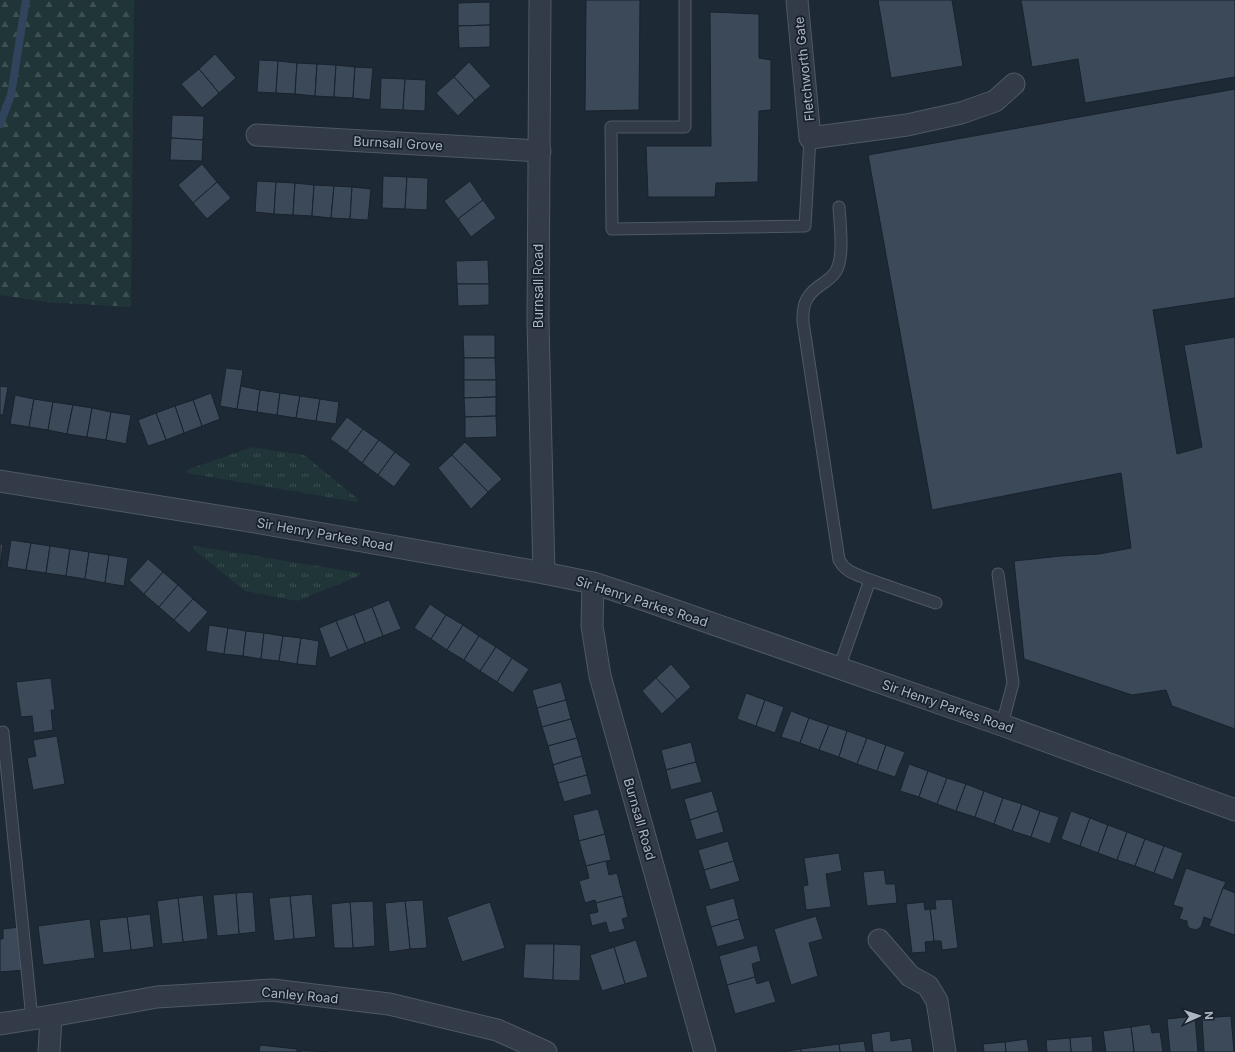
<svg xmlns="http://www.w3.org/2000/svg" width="1235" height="1052" font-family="Inter,sans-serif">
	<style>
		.grass { fill: url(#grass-tufts) }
		.forest { fill: url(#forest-firs) }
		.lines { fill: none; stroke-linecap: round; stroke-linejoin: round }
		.stream { stroke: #31445e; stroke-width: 8 }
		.building { fill: #3c4959; stroke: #19222d }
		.lane-casing { stroke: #4f5865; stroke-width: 13 }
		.street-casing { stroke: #4f5865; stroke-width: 23 }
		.lane { stroke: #323b47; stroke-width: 11 }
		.street { stroke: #323b47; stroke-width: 21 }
		.labels { text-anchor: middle; stroke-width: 3.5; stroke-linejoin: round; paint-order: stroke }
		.street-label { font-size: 13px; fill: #abb5c4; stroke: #18202b }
	</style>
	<defs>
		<pattern id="grass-tufts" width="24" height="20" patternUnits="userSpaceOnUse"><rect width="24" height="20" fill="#203537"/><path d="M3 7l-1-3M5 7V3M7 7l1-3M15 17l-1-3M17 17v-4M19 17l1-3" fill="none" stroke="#3e5052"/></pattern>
		<pattern id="forest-firs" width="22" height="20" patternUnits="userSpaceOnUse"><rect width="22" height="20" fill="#203537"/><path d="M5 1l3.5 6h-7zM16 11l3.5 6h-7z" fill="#3e5052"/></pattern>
	</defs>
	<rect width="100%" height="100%" fill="#1e2936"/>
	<g class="grass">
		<polygon points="252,447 304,455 358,499 357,502 186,473 187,470"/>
		<polygon points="194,546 360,573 359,576 297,601 245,591 193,549"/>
	</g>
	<polygon class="forest" points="0,0 134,0 131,307 46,302 0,295"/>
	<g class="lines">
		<polyline class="stream" points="0,124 11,95 26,0"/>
	</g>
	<g class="building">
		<polygon points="586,0 640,0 639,110 585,111"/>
		<polygon points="878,0 952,0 963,66 891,78"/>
		<polygon points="1021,0 1235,0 1235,77 1085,103 1078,59 1032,67"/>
		<polygon points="490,2 490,25 458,26 458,3"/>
		<polygon points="710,12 759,14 759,58 771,60 771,110 759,111 758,182 716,183 715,197 648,197 646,146 711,146"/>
		<polygon points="490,25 490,47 459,48 458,26"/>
		<polygon points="215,54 236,78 219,93 199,69"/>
		<polygon points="259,60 278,61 276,93 257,92"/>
		<polygon points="278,61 297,63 295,94 276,93"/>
		<polygon points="469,62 491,86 475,100 454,77"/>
		<polygon points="297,63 317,64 315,96 295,94"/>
		<polygon points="317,64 336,65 334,97 315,96"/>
		<polygon points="336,65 355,67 353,98 334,97"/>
		<polygon points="355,67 373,68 370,100 353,98"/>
		<polygon points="199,69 219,93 202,108 181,84"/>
		<polygon points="454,77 475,100 458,116 436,93"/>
		<polygon points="381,78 405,79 403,110 380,109"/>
		<polygon points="405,79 426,80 425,111 403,110"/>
		<polygon points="1235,89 1235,298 1153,310 1177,454 1202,447 1184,345 1235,337 1235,729 1172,706 1166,690 1132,695 1024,659 1014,561 1061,556 1099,554 1131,548 1121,473 932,510 868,155"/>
		<polygon points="172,115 204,116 203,140 171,138"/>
		<polygon points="171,138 203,140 202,161 170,160"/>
		<polygon points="202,164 217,182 193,203 178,185"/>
		<polygon points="383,176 407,177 405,209 382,208"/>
		<polygon points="407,177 428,178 427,210 405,209"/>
		<polygon points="257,181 276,182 274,214 255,212"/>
		<polygon points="470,181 483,200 458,219 444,201"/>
		<polygon points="217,182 231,198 207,219 193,203"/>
		<polygon points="276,182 295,183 293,215 274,214"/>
		<polygon points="295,183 314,185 312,216 293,215"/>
		<polygon points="314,185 334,186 331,218 312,216"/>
		<polygon points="334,186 352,187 350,219 331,218"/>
		<polygon points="352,187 371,189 368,220 350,219"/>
		<polygon points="483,200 496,218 471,237 458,219"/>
		<polygon points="488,260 489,284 457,284 456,261"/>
		<polygon points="457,284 489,284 489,305 458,306"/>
		<polygon points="463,335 495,335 495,358 464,358"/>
		<polygon points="464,358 495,358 496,380 464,380"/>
		<polygon points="226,368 243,370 237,409 220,406"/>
		<polygon points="464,380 496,380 496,397 464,398"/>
		<polygon points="0,386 8,387 3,415 0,415"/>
		<polygon points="241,386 260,390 257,412 237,409"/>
		<polygon points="260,390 280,393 277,415 257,412"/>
		<polygon points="211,393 220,419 202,426 193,400"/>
		<polygon points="280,393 300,396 296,418 277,415"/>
		<polygon points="15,395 34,399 29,427 10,424"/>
		<polygon points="300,396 320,399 316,421 296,418"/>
		<polygon points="496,397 496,416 465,417 464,398"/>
		<polygon points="34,399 53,402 48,430 29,427"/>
		<polygon points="320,399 339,402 336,424 316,421"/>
		<polygon points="193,400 202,426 184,433 175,406"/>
		<polygon points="53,402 73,405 67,434 48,430"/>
		<polygon points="73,405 92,408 87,437 67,434"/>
		<polygon points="175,406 184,433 166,440 156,413"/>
		<polygon points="92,408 111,412 106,440 87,437"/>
		<polygon points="111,412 131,415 126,444 106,440"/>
		<polygon points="156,413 166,440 148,446 138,420"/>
		<polygon points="496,416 497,437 465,438 465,417"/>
		<polygon points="347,417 363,429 347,451 330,439"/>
		<polygon points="363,429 379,440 362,463 347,451"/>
		<polygon points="379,440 395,452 378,475 362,463"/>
		<polygon points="465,442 502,479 488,492 452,455"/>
		<polygon points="395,452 411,464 394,487 378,475"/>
		<polygon points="452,455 488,492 471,509 438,468"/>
		<polygon points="11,540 31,543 26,570 7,567"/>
		<polygon points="31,543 50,546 46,573 26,570"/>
		<polygon points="0,544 3,544 0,568"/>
		<polygon points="50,546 70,549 66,576 46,573"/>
		<polygon points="70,549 89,552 85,579 66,576"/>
		<polygon points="89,552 109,555 105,583 85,579"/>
		<polygon points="109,555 128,558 124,586 105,583"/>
		<polygon points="148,559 163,572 144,594 129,580"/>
		<polygon points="163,572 178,585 159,607 144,594"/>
		<polygon points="178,585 193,599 174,620 159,607"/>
		<polygon points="193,599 208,612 189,633 174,620"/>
		<polygon points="389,600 401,629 383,636 372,607"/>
		<polygon points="430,604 446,615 431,639 414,628"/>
		<polygon points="372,607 383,636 365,643 354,614"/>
		<polygon points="354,614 365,643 348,650 336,621"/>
		<polygon points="446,615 463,625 447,650 431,639"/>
		<polygon points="336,621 348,650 330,658 319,628"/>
		<polygon points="209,625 228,628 224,654 206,651"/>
		<polygon points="463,625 479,636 464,660 447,650"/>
		<polygon points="228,628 246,631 243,656 224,654"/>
		<polygon points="246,631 264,633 261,659 243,656"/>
		<polygon points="264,633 283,636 279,661 261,659"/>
		<polygon points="283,636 301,638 297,664 279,661"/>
		<polygon points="479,636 496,647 480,671 464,660"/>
		<polygon points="301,638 319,641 316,666 297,664"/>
		<polygon points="496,647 512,658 497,682 480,671"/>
		<polygon points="512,658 529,669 513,693 497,682"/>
		<polygon points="671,664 691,687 677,700 656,678"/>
		<polygon points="51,678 55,710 51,710 53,730 34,733 32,716 21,717 16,682"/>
		<polygon points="656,678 677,700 662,714 642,691"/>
		<polygon points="561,682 566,700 537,708 532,690"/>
		<polygon points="746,693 765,700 756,726 737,719"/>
		<polygon points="566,700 571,719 542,727 537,708"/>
		<polygon points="765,700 784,707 775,733 756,726"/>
		<polygon points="791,711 809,718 800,743 781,737"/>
		<polygon points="809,718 829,725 819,750 800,743"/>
		<polygon points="571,719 577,738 548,746 542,727"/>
		<polygon points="829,725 847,731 839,757 819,750"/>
		<polygon points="847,731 867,738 857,764 839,757"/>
		<polygon points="57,736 65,784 33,790 27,758 36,756 33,740"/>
		<polygon points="577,738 582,756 553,765 548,746"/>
		<polygon points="867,738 886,745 877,771 857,764"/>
		<polygon points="691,742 696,762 666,770 661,750"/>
		<polygon points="886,745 905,752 895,777 877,771"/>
		<polygon points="582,756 587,775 558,783 553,765"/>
		<polygon points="696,762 702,782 671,790 666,770"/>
		<polygon points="909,764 928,771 919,797 900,791"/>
		<polygon points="928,771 947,778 937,804 919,797"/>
		<polygon points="587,775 592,794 564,802 558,783"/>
		<polygon points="947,778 966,784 956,811 937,804"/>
		<polygon points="966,784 984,791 975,817 956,811"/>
		<polygon points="712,791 718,811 690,820 684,799"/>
		<polygon points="984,791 1003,798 994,824 975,817"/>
		<polygon points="1003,798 1022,804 1012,831 994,824"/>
		<polygon points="1022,804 1040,811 1031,837 1012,831"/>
		<polygon points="598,809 605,834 579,841 573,815"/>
		<polygon points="718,811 724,832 696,840 690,820"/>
		<polygon points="1040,811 1059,817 1050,844 1031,837"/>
		<polygon points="1071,811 1090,818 1080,846 1061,839"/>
		<polygon points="1090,818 1108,825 1098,853 1080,846"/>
		<polygon points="1108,825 1127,832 1117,860 1098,853"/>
		<polygon points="1127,832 1145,839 1135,866 1117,860"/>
		<polygon points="605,834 611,860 586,866 579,841"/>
		<polygon points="1145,839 1164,846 1154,873 1135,866"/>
		<polygon points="728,841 734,861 704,870 698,850"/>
		<polygon points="1164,846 1183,853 1173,880 1154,873"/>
		<polygon points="839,853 842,871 826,874 831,907 806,910 803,886 808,885 804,858"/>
		<polygon points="606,861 609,875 617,873 623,896 596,903 595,900 585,903 579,881 589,878 586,866"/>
		<polygon points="734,861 740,881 710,890 704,870"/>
		<polygon points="1186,868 1226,882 1223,888 1212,920 1204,917 1201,927 1196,930 1189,928 1187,924 1187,921 1179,919 1183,908 1173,905"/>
		<polygon points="884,870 886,884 895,884 897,903 867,906 863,872"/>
		<polygon points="1223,888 1235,893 1235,935 1209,926"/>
		<polygon points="253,892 256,932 239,934 236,893"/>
		<polygon points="236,893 239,934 217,936 213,895"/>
		<polygon points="312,894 316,937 294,939 290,896"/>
		<polygon points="203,895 208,939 183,942 178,898"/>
		<polygon points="290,896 294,939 274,941 269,898"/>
		<polygon points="623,896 628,917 622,919 625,929 609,933 606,922 592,926 589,914 598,912 596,903"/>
		<polygon points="178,898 183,942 162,944 157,901"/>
		<polygon points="734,898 739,919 711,927 705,906"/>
		<polygon points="952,899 958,948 942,950 941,941 934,941 930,909 936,909 935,900"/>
		<polygon points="423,900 427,948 410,949 405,901"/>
		<polygon points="373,901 375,946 353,948 350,902"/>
		<polygon points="405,901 410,949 389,952 385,903"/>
		<polygon points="350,902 353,948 334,948 331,904"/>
		<polygon points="490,902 505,948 462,962 447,917"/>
		<polygon points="924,902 925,910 930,909 934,941 925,942 926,952 912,953 906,904"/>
		<polygon points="150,914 154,947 131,950 127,917"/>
		<polygon points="816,916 823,939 809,943 818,976 791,985 774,929"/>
		<polygon points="127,917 131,950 103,953 99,920"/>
		<polygon points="90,919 95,958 43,965 38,926"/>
		<polygon points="739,919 745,939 717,947 711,927"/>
		<polygon points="20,927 24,970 0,972 0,939 3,939 3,929"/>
		<polygon points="636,940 648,977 625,984 614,947"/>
		<polygon points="525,944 554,944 553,980 523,978"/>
		<polygon points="554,944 581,945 580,981 553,980"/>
		<polygon points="757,945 761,961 752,964 755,977 727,985 719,956"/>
		<polygon points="614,947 625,984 602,991 590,955"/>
		<polygon points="755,977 757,984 769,980 776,1002 735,1014 727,985"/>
		<polygon points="1195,1016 1198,1052 1170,1052 1167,1019"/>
		<polygon points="1231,1016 1234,1052 1204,1052 1202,1018"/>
		<polygon points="1150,1024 1152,1033 1160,1032 1163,1052 1134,1052 1131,1027"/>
		<polygon points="1131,1027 1134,1052 1106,1052 1103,1031"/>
		<polygon points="890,1031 891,1041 911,1038 913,1052 873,1052 871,1034"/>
		<polygon points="1092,1036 1093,1052 1071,1052 1070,1038"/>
		<polygon points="1070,1038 1071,1052 1047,1052 1046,1040"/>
		<polygon points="1027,1039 1029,1052 1006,1052 1005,1042"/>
		<polygon points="864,1041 866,1052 840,1052 839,1044"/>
		<polygon points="1005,1042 1006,1052 984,1052 983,1044"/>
		<polygon points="839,1044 840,1052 801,1052 801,1049"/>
		<polygon points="260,1045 297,1049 297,1052 259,1052"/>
		<polygon points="801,1049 801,1052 781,1052"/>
		<polygon points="301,1050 327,1052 301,1052"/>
	</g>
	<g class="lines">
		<g class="lane-casing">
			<g id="lane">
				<polyline points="685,0 685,127 611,127 612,229 805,226 810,138"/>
				<path d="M839 207C840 224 844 255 837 269 835 275 830 278 825 282 808 293 802 301 803 322L839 560C846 573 857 574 870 580"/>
				<polyline points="998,574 1013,683 1002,725"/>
				<polyline points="839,668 870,580 936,603"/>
				<polyline points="3,732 32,1019"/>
			</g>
		</g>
		<g class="street-casing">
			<g id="street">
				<polyline points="540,0 538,322 544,573"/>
				<polyline points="797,0 810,138 907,125 961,113 995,101 1014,84"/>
				<polyline points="257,135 540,151"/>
				<polyline points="0,481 255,522 544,573 593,583 642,599 1002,725 1235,810"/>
				<polyline points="593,583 592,626 600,676 705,1052"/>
				<polyline points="879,940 910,976 928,986 937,1001 945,1052"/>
				<polyline points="0,1024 51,1016 157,997 272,990 389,1004 497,1030 546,1052"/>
				<polyline points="49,1052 51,1016"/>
			</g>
		</g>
		<use href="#lane" class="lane"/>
		<use href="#street" class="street"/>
	</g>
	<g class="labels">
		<g class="street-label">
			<text transform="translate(804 69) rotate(-96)" y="5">Fletchworth Gate</text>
			<text transform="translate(398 143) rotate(3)" y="5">Burnsall Grove</text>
			<text transform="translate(538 286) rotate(-90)" y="5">Burnsall Road</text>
			<text transform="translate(325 534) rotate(10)" y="5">Sir Henry Parkes Road</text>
			<text transform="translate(642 601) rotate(18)" y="5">Sir Henry Parkes Road</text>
			<text transform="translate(948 706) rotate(19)" y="5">Sir Henry Parkes Road</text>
			<text transform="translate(640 819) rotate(74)" y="5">Burnsall Road</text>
			<text transform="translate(300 995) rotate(5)" y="5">Canley Road</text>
		</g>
	</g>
	<g transform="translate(1199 1016) rotate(87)" stroke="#18202b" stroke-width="3" paint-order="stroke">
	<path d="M0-3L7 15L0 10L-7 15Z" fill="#abb5c4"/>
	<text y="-6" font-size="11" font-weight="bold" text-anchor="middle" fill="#abb5c4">N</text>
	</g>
</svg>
